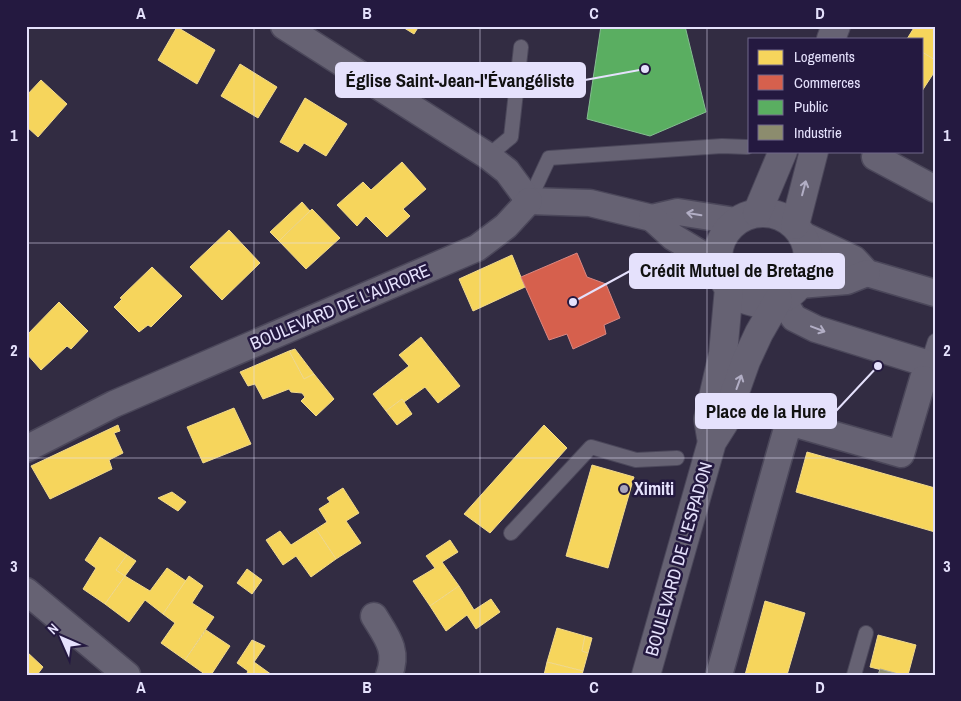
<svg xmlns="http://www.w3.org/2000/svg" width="961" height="701" font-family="'Archivo Narrow',sans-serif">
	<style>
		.homes { fill: #f6d55c; stroke: #f1d98c }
		.shops { fill: #d6604d; stroke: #da8782 }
		.public { fill: #5aae61; stroke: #84bd90 }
		.industry { fill: #8c8c6e; stroke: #a7a699 }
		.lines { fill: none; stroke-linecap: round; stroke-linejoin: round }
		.service-casing { stroke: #4b475a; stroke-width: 16 }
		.minor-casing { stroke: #4b475a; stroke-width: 29 }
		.tertiary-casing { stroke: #4b475a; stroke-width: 30 }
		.service { stroke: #666273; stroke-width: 14 }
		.minor { stroke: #666273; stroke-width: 26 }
		.tertiary { stroke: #666273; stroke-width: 28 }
		.oneway { stroke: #b2aec5 }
		.grid { fill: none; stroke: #e5e1fc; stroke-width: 1; stroke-opacity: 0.55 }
		.poi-dot { fill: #a6a2bb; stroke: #241940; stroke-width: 2 }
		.labels { text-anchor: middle; stroke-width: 5; stroke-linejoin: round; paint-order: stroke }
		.street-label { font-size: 18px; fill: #e5e1fc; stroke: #241940 }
		.poi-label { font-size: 18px; font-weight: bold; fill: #e5e1fc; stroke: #241940; text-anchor: start }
		.leader { fill: none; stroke: #e5e1fc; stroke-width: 2 }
		.callout-dot { fill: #e5e1fc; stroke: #241940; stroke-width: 2 }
		.callout { fill: #e5e1fc; stroke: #e5e1fc; stroke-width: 2 }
		.callout-label { font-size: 19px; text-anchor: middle; font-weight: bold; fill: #111 }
		.neatline { fill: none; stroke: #e5e1fc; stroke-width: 2 }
		.grid-label { font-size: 16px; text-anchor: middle; font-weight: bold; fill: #e5e1fc }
	</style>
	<rect width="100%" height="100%" fill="#322c42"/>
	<g class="homes">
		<polygon points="401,26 419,26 414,34"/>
		<polygon points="915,26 935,26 935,60 922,52 922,39 907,39"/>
		<polygon points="177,27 215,50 197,84 158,60"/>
		<polygon points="922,52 935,60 935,71 922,91"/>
		<polygon points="240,64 277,87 258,118 221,96"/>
		<polygon points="41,80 67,104 38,137 26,126 26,96"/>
		<polygon points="305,98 347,124 326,156 304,143 298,152 280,142"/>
		<polygon points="402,162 426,189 403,209 410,216 387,237 366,216 357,226 337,205 363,182 371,190"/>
		<polygon points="302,202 310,211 279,241 270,232"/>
		<polygon points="312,209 340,238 306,269 279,241"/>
		<polygon points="229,230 260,263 222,300 190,267"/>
		<polygon points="512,255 525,287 473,311 459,279"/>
		<polygon points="152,267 182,296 151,327 148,325 139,332 114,307 122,299 120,298"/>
		<polygon points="59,302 88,331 71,349 67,346 41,370 26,353 26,336"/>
		<polygon points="421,337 460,386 438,403 425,387 404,402 402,399 386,411 373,394 409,366 399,355"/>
		<polygon points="295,349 314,374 304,379 289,351"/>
		<polygon points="289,351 304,379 314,374 334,399 316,416 301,401 305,397 302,393 291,392 289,389 263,399 255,384 248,386 240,372"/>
		<polygon points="402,399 412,414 397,425 386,411"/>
		<polygon points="234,408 251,444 203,463 187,427"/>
		<polygon points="118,425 120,431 114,433 123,453 109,460 112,469 50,499 31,466"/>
		<polygon points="544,425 567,448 490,533 464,514"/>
		<polygon points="807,452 935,488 935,532 796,492"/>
		<polygon points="592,465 634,477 608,568 566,556"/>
		<polygon points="343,488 359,513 346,521 361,543 336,559 316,529 327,522 319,509 330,502 327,498"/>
		<polygon points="172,492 186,502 178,511 158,498"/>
		<polygon points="316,529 336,559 311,577 296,556 283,565 266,540 280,531 291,545"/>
		<polygon points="100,537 127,555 116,570 125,576 105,604 83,589 96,568 85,560"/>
		<polygon points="450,540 458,552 442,562 459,586 430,606 413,581 435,568 426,556"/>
		<polygon points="127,555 136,561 125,576 116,570"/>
		<polygon points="167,568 186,581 163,614 145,600 129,622 105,604 125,576 150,591"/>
		<polygon points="247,569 262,580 252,594 237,583"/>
		<polygon points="189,576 203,586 192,603 214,617 185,660 161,643 175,623 163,614"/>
		<polygon points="459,586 474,610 491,599 500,612 476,629 467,615 446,631 430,606"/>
		<polygon points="765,601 805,613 787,675 745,675"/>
		<polygon points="557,628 585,636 582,651 588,653 583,671 547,662"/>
		<polygon points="206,630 230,646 211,675 206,675 185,660"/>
		<polygon points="878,635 916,645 908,675 902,675 870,667"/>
		<polygon points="585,636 592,638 588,653 582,651"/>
		<polygon points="252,640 265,646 254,662 272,675 246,675 248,671 237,663"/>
		<polygon points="26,651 43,667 37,675 26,675"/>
		<polygon points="547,662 583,671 582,675 544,675"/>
	</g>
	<polygon class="shops" points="577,253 587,277 606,284 620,318 604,325 606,334 573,349 567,334 549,340 521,277"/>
	<polygon class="public" points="601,26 685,26 706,112 650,136 587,119"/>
	<polygon class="industry" points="880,669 902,675 878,675"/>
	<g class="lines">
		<g class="service-casing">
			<g id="service">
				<polyline points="488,156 511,137 521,47"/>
				<polyline points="529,201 549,158 722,146 747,147"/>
				<polyline points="926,369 935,341"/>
				<polyline points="511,533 591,447 636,460 677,458"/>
				<polyline points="854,675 866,633"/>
			</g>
		</g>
		<g class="minor-casing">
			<g id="minor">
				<polyline points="284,26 488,156 507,171 529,201"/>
				<polyline points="875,157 935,189"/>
				<polyline points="529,201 590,203 652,218 678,212 736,221"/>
				<polyline points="652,218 673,237 718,264"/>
				<polyline points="803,235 854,259 867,273 935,293"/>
				<polyline points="800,285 847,281 867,273"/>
				<polyline points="782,299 794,318 816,329 935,366"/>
				<polyline points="26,449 114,404 477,248 506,226 529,201"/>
				<polyline points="26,591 127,675"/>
				<path d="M374 616C386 636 399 650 389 675"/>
				<path d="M719 675C743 591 764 506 789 422L901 454 923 379"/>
			</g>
		</g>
		<g class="tertiary-casing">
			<g id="tertiary">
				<polyline points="831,39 836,26"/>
				<circle cx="763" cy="258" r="45"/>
				<polyline points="757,213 783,151"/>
				<polyline points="795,225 814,151"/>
				<polyline points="711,437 708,419 723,354 729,288"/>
				<polyline points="646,675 712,442 724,423 746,361 759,333 778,300"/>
			</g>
		</g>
		<use href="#service" class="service"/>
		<use href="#minor" class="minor"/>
		<use href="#tertiary" class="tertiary"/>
	</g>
	<defs><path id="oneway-shaft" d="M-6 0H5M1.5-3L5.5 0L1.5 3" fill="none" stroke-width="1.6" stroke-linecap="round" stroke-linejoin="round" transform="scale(1.25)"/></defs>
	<g class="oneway">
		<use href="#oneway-shaft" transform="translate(804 188) rotate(-75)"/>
		<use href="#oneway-shaft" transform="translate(694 214) rotate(-171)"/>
		<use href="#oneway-shaft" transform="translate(818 329) rotate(21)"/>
		<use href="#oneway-shaft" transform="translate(739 382) rotate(-70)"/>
	</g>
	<path class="grid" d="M254 26V675M480 26V675M707 26V675M26 243H935M26 458H935"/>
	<circle class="poi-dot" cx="624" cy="489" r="5"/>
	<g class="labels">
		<g class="street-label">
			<text transform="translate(340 307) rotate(-23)" y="6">BOULEVARD DE L'AURORE</text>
			<text transform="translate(679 559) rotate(-74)" y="6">BOULEVARD DE L'ESPADON</text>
		</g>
		<g class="poi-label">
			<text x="634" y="495">Ximiti</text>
		</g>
	</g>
	<path class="leader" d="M645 69L585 80M573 302L630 271M878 366L836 411"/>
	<g class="callout-dot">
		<circle cx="645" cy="69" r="5"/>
		<circle cx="573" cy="302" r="5"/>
		<circle cx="878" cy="366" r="5"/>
	</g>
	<g class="callout">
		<rect x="336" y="63" width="249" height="34" rx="5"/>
		<rect x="630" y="254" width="214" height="34" rx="5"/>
		<rect x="696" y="394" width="140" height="34" rx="5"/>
	</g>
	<g class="callout-label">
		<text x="460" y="87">Église Saint-Jean-l'Évangéliste</text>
		<text x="737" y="277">Crédit Mutuel de Bretagne</text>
		<text x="766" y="418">Place de la Hure</text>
	</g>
	<rect width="961" height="701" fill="none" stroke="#241940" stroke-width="55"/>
	<rect x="748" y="38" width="175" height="115" fill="#241940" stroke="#71698b"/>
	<rect x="758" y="50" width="25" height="15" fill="#f6d55c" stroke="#71698b"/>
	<text x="794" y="62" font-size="15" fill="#e5e1fc">Logements</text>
	<rect x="758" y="75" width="25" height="15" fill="#d6604d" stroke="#71698b"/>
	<text x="794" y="88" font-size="15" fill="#e5e1fc">Commerces</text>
	<rect x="758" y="100" width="25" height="15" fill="#5aae61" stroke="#71698b"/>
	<text x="794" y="112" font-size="15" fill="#e5e1fc">Public</text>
	<rect x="758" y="125" width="25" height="15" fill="#8c8c6e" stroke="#71698b"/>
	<text x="794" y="138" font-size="15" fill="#e5e1fc">Industrie</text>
	<g transform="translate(62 638) rotate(315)" stroke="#241940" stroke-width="4" paint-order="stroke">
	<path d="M0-4L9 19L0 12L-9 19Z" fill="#e5e1fc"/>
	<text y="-8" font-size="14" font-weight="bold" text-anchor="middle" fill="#e5e1fc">N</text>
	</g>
	<rect x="28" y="28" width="906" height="646" class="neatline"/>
	<g class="grid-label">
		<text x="141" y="19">A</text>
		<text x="367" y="19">B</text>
		<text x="594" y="19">C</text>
		<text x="820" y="19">D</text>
		<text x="14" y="141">1</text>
		<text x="947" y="141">1</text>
		<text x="14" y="356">2</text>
		<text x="947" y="356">2</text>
		<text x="14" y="572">3</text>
		<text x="947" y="572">3</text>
		<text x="141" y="693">A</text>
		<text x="367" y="693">B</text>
		<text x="594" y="693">C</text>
		<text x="820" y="693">D</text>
	</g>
</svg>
